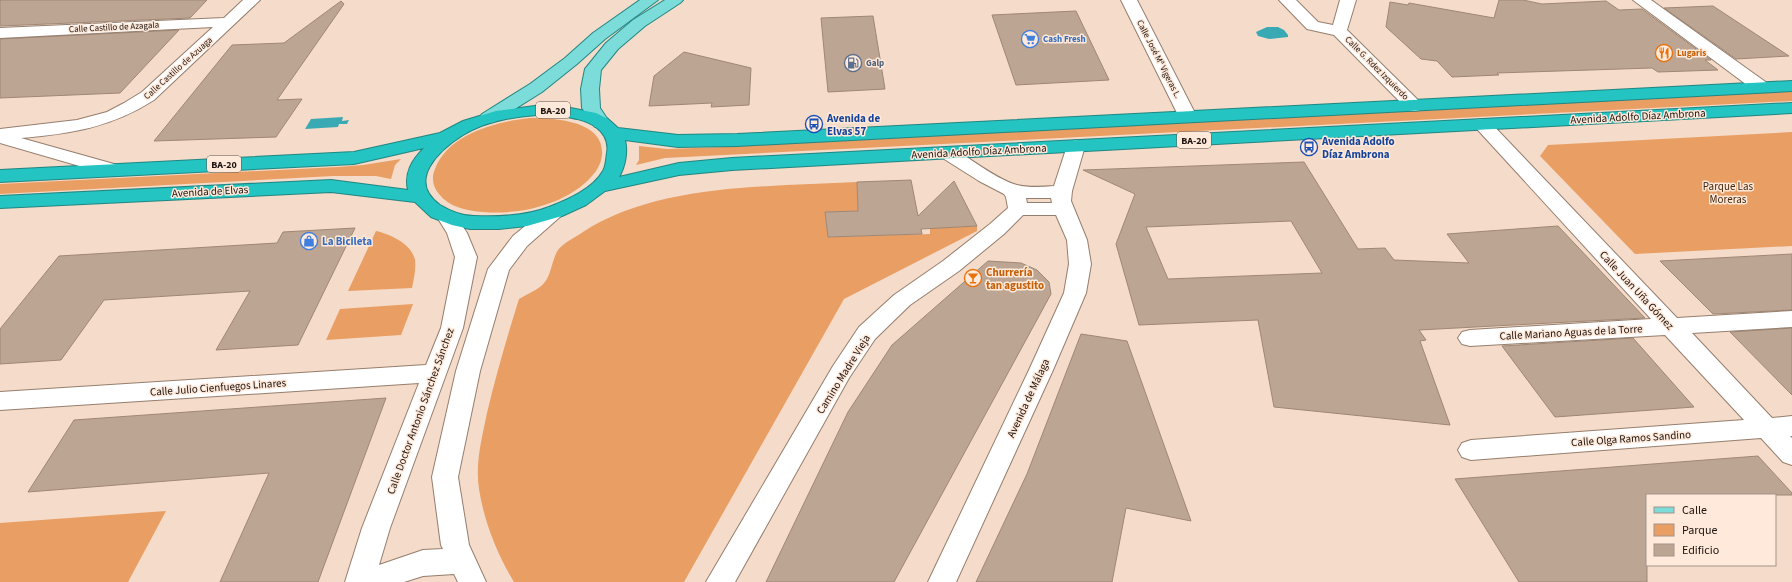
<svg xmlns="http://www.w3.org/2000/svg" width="1792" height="582" font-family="'Source Sans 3',sans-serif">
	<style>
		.green { fill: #e99e63 }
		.water { fill: #39aab4 }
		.building { fill: #bda593; stroke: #9f8776; fill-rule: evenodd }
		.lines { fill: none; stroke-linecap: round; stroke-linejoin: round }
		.minor-casing { stroke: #957e6e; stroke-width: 2 }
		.major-casing { stroke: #218682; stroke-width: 2 }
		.highway-casing { stroke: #218682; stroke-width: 2 }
		.minor { fill: #fff; fill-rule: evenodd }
		.major { fill: #7bdcda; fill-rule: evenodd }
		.highway { fill: #23c4c1; fill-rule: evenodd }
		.labels { text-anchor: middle; stroke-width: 3; stroke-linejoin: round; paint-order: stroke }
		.far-street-label { font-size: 9px; fill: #1c130d; stroke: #fee9db }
		.far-shop-label { font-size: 9px; font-weight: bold; fill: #366cbe; stroke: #fee9db; text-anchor: start }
		.far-food-label { font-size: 9px; font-weight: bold; fill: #c56008; stroke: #fee9db; text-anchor: start }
		.far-service-label { font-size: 9px; font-weight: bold; fill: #4e5e75; stroke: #fee9db; text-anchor: start }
		.shield { fill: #fee9db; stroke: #60534b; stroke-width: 1 }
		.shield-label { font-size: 10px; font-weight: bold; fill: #1c130d }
		.street-label { font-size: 11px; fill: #1c130d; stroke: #fee9db }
		.transit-label { font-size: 11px; font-weight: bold; fill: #164399; stroke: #fee9db; text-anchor: start }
		.park-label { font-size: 11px; fill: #45260a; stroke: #fee9db }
		.shop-label { font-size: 11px; font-weight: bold; fill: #366cbe; stroke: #fee9db; text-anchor: start }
		.food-label { font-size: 11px; font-weight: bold; fill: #c56008; stroke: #fee9db; text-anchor: start }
	</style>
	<rect width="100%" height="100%" fill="#f5dbc9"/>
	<g class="green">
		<polygon points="1792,91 1792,101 665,158 636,165 639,160 639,146 667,149 723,147"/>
		<path d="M529 118C553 118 605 120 602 155 601 166 594 175 585 183 559 206 517 215 483 212 467 211 449 207 439 194 433 187 431 178 435 169 448 134 496 122 529 118Z"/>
		<polygon points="1792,132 1792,246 1635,254 1540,156 1548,145"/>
		<polygon points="401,159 395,165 391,179 376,176 333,176 0,194 0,184 338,167 363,165"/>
		<path d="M857 182 858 211 825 212 828 237 930 234V228L977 226V231L844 299 684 582H514C497 554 484 521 479 489 475 463 482 438 487 413 496 375 507 337 519 299 525 295 540 289 544 283 551 276 552 259 558 250 563 243 576 237 583 232 658 183 770 187 857 182Z"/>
		<path d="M376 231C390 234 412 244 415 260 416 270 414 278 412 288L348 291Z"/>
		<polygon points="413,304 401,335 326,340 340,309"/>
		<polygon points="166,511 128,582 0,582 0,523"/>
	</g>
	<g class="water">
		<polygon points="1267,27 1278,27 1284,30 1288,35 1288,37 1269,39 1258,36 1256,32"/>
		<polygon points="343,117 342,121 349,120 347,124 339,124 338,127 305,129 311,119"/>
	</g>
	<g class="building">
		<polygon points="0,0 207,0 190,18 0,26"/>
		<polygon points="1499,0 1523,0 1542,4 1606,1 1619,10 1642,9 1711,60 1705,60 1718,70 1658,72 1652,68 1497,73 1499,75 1452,77 1437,61 1421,59 1386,27 1390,2 1408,5 1409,3 1494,18"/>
		<polygon points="341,1 344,4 277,100 302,99 276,137 154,141 232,45 284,43"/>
		<polygon points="1713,6 1789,56 1736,59 1664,8"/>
		<polygon points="1076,11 1109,80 1016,85 992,15"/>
		<polygon points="873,16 885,89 828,92 821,18"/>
		<polygon points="179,30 120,93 0,98 0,39"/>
		<polygon points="684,52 751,68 749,105 711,107 712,103 649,106 654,76"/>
		<path d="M1304 162 1358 249 1385 248 1394 260 1469 263 1447 234 1558 226 1645 318 1419 330 1426 340 1420 341 1450 425 1274 407 1258 320 1139 325 1116 244 1135 194 1083 170ZM1291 221 1322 273 1168 279 1146 227Z"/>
		<polygon points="911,180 918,216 954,181 977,226 921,229 922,234 828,237 825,212 858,211 857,182"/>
		<polygon points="355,228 298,345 216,350 250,291 104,300 61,360 0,364 0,329 59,256 277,243 283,232"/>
		<polygon points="1792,254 1792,310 1713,314 1660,261"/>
		<polygon points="988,261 1021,263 1037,270 1049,282 1051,294 894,582 766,582 848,412 892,345"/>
		<polygon points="1792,328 1792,395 1730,332"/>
		<polygon points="1081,334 1127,341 1191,521 1126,508 1112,582 976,582 1027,474"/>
		<polygon points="1633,338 1694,407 1555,417 1502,346"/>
		<polygon points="386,398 318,582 220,582 269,473 28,492 74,420"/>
		<polygon points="1758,456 1792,493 1792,495 1647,495 1647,582 1519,582 1455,479"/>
	</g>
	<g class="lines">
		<g class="minor-casing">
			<g id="minor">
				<path d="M243 0H260L154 100C112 127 71 134 21 138L121 166 124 170 121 174 114 176 107 174 0 143V129L77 120 107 112 124 103 142 92 213 27 0 38V28L224 18Z"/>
				<polygon points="1121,0 1137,0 1197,117 1194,121 1188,122 1182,121 1179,117"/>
				<polygon points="1279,0 1296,0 1318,22 1333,25 1340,0 1356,0 1347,30 1420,102 1423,106 1420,110 1414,111 1408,110 1334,35 1307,29"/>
				<polygon points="1633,0 1651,0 1767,83 1770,87 1767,91 1761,92 1755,91"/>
				<polygon points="1482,119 1488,120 1677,318 1792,311 1792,327 1692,333 1772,418 1792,416 1792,436 1790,436 1792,438 1792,465 1783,462 1761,438 1471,460 1462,457 1458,450 1462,443 1471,440 1744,420 1665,335 1470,346 1462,344 1458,338 1462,332 1470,330 1651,319 1476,128 1473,124 1476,120"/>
				<path d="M1076 140 1083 142 1085 146 1072 191 1071 201 1087 240 1091 264 1086 293 1053 370 956 582H928L1029 370 1064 293 1069 264 1067 240 1056 215H1023L1004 234 959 271 910 305 875 339 849 378 735 582H706L833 366 859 327 894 295 943 261 990 224 1008 208 1006 197 1004 194 979 181 941 157 939 153 941 149 948 147 955 149C970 159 1000 181 1017 185 1029 188 1042 187 1054 186L1067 146 1069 142ZM1026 198H1051L1052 203H1027Z"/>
				<polygon points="554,206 561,208 564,212 561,216 527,246 509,270 480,371 458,477 469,545 486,582 458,582 454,574 423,576 404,582 345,582 362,528 419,383 0,410 0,392 426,365 441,328 455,257 447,233 437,217 440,213 447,211 454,213 467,233 477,257 463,328 390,528 379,565 423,550 443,549 441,545 432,477 456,371 488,269 513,236 547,208"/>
			</g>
		</g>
		<g class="major-casing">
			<g id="major">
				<polygon points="640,0 658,0 605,39 577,64 542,92 494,122 488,123 482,122 479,118 482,114 530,84 565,58 593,33"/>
				<polygon points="665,0 683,0 680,3 645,26 618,49 601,70 599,89 600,108 610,123 607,127 601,128 595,127 582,108 581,89 585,69 606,43 633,20"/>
			</g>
		</g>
		<g class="highway-casing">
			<path id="highway" d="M1792 81V91L737 146 678 147 625 140C628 152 625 167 619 177L679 163 732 158 1792 103V113L732 170 679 175 605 191 586 205 562 216 527 226 499 229H470L452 225 431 217 415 202 331 192 0 208V196L331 180 408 190C404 173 412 160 424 148L354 164 0 182V170L354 152 440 133 463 121 496 111 550 104 596 113 608 119 618 128 678 135 737 134ZM550 114C566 117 583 118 596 127 605 134 609 142 607 153 606 159 606 166 603 171 593 189 567 200 549 207 526 216 498 217 474 216 462 216 450 211 440 205 406 181 439 150 463 135 489 119 520 116 550 114Z"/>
		</g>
		<use href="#minor" class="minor"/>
		<use href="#major" class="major"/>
		<use href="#highway" class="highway"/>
	</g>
	<defs>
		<g id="supermarket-ring" transform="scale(0.9)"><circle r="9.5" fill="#fee9db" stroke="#3f7fe0" stroke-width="1.5"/><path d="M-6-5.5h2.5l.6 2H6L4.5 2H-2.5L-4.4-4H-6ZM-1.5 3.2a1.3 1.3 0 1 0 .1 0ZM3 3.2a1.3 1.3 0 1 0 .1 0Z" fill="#3f7fe0"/></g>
		<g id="restaurant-ring" transform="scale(0.9)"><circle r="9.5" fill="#fee9db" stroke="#e8710a" stroke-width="1.5"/><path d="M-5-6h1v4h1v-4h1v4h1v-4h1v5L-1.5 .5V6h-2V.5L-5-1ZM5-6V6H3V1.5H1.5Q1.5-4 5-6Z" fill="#e8710a"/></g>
		<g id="fuel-ring" transform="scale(0.9)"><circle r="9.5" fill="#fee9db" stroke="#5c6f8a" stroke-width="1.5"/><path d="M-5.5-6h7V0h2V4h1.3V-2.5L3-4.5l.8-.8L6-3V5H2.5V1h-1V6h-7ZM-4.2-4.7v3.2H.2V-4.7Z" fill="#5c6f8a"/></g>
		<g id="bus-ring" transform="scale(0.9)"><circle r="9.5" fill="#fee9db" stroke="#1a4fb4" stroke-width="1.5"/><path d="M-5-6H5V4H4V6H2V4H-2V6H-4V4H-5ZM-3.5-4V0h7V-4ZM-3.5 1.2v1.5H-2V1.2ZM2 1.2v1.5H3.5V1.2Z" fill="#1a4fb4"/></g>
		<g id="shop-ring" transform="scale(0.9)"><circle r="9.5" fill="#fee9db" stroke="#3f7fe0" stroke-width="1.5"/><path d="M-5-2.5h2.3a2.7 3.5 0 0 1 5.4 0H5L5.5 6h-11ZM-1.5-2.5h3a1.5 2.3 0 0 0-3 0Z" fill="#3f7fe0"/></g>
		<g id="bar-ring" transform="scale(0.9)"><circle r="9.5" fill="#fee9db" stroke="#e8710a" stroke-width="1.5"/><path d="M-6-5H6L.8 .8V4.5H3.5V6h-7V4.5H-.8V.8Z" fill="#e8710a"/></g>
	</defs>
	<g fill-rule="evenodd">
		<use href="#supermarket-ring" x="1030" y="39"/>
		<use href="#restaurant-ring" x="1664" y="53"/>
		<use href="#fuel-ring" x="853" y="63"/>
		<use href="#bus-ring" x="814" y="124"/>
		<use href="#bus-ring" x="1309" y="147"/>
		<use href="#shop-ring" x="309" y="241"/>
		<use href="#bar-ring" x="973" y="278"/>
	</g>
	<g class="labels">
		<g class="far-street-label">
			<text transform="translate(114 27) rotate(-3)" y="3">Calle Castillo de Azagala</text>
			<text transform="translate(1159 59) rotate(63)" y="3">Calle José Mª Vigeras L.</text>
			<text transform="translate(178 68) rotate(-42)" y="3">Calle Castillo de Azuaga</text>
			<text transform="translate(1377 68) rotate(45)" y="3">Calle G. Rdez Izquierdo</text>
		</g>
		<g class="far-shop-label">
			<text x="1043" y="42">Cash Fresh</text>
		</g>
		<g class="far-food-label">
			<text x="1677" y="56">Lugaris</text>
		</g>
		<g class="far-service-label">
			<text x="866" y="66">Galp</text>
		</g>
		<g class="shield">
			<rect x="536" y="102" width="34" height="16" rx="3"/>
			<rect x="1177" y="132" width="34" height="16" rx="3"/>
			<rect x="207" y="156" width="34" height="16" rx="3"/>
		</g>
		<g class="shield-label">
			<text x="553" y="114">BA-20</text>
			<text x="1194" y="144">BA-20</text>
			<text x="224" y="168">BA-20</text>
		</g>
		<g class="street-label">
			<text transform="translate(1638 116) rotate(-3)" y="4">Avenida Adolfo Díaz Ambrona</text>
			<text transform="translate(979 151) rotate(-3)" y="4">Avenida Adolfo Díaz Ambrona</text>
			<text transform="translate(210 191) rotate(-3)" y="4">Avenida de Elvas</text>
			<text transform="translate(1637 290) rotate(47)" y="4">Calle Juan Uña Gómez</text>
			<text transform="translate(1571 332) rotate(-3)" y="4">Calle Mariano Aguas de la Torre</text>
			<text transform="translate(843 374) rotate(-58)" y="4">Camino Madre Vieja</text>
			<text transform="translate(218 387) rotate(-4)" y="4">Calle Julio Cienfuegos Linares</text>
			<text transform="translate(1028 398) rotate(-65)" y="4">Avenida de Málaga</text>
			<text transform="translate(420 411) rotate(-70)" y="4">Calle Doctor Antonio Sánchez Sánchez</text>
			<text transform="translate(1631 438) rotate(-4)" y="4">Calle Olga Ramos Sandino</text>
		</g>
		<g class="transit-label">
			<text x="827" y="122">Avenida de<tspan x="827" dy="13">Elvas 57</tspan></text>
			<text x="1322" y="145">Avenida Adolfo<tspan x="1322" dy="13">Díaz Ambrona</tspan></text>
		</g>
		<g class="park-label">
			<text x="1728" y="190">Parque Las<tspan x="1728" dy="13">Moreras</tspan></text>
		</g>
		<g class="shop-label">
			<text x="322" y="245">La Bicileta</text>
		</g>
		<g class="food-label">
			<text x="986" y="276">Churrería<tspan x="986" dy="13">tan agustito</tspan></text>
		</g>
	</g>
	<rect x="1646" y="494" width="130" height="72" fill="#fee9db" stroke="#a49389"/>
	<rect x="1654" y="507" width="20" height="6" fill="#7bdcda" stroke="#a49389"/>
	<text x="1682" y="514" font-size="12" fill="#1c130d">Calle</text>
	<rect x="1654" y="524" width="20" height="12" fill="#e99e63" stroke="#a49389"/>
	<text x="1682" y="534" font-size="12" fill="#1c130d">Parque</text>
	<rect x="1654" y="544" width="20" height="12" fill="#bda593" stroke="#a49389"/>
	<text x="1682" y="554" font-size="12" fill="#1c130d">Edificio</text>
</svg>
